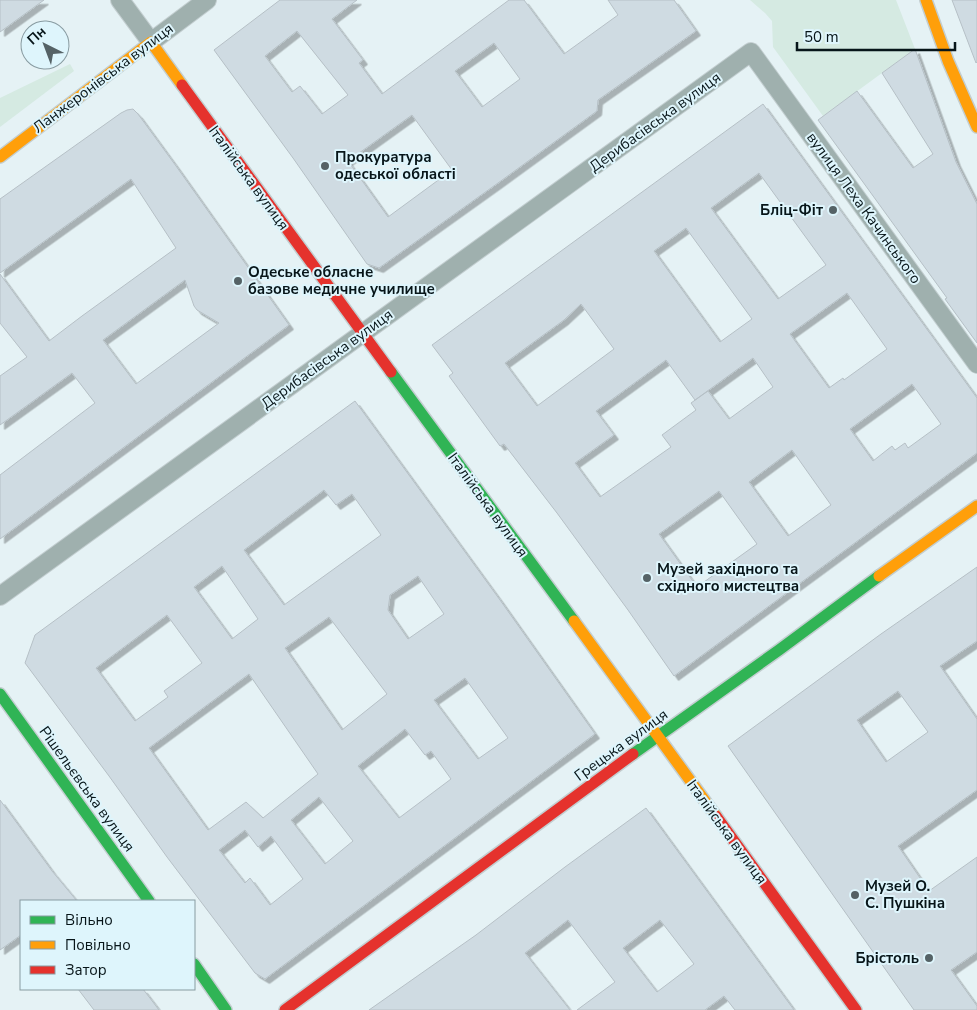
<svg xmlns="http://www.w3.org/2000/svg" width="977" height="1010" font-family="'Nunito Sans',sans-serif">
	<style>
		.green { fill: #d5eae2 }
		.building { fill: #cfdbe2; stroke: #b6c0c6; fill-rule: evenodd; filter: url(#shadow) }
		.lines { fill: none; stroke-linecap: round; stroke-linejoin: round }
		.street-casing { stroke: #c3ced0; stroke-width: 20 }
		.fast-casing { stroke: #c3ced0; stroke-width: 14 }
		.slow-casing { stroke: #c3ced0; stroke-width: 14 }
		.jam-casing { stroke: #c3ced0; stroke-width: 14 }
		.street { stroke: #9fb0ae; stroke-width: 18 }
		.fast { stroke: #30b455; stroke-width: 11 }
		.slow { stroke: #ff9f0a; stroke-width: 11 }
		.jam { stroke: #e5322d; stroke-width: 11 }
		.poi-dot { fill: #556266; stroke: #def5fc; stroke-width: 2 }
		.labels { text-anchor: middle; stroke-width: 4; stroke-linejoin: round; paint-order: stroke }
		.street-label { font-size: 15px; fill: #071519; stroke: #def5fc }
		.poi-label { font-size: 15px; font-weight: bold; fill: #071519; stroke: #def5fc; text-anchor: start }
	</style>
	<defs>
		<filter id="shadow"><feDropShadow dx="4.5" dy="4.5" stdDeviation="0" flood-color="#0004"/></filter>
	</defs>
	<rect width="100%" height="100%" fill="#e5f2f5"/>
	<g class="green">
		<polygon points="750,0 896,0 915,49 823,116 773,47 772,21 765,13"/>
		<polygon points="70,64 74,71 0,127 0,98"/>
	</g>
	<g class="building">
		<polygon points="0,0 44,0 0,32"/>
		<path d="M280 0H357L332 19 363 60 359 63 382 94 509 0H524L564 54 618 15 608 0H674L696 31 598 100 597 111 498 183 379 268 367 264 293 158 214 50ZM297 31 348 95 322 114 300 86 292 92 265 56ZM494 43 520 79 482 107 455 71ZM412 115 452 170 388 217 348 161Z"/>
		<polygon points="952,0 977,0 977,62 976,63"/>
		<polygon points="915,49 956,162 977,204 977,343 945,299 947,298 818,120 857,91 913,168 933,154 882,73"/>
		<path d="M763 104 977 398V453L674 676 628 610 557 513 504 444 500 446 449 376 453 373 432 345ZM759 173 826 265 778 299 711 208ZM686 228 752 319 720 342 654 251ZM847 293 887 349 844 380 843 378 829 388 790 334ZM581 304 614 349 537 406 505 363 564 320ZM753 358 773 387 729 419 708 391 691 403 696 410 662 435 671 447 600 497 575 463 614 435 596 411 666 360 695 400ZM912 384 941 424 908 448 905 443 895 450 892 446 873 461 850 429ZM792 450 831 505 788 536 749 482ZM719 491 757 544 697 587 659 534Z"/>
		<path d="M133 109 138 114 176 166 289 325 0 539V475L95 403 72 373 0 425V376L27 357 0 323V274L49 341 82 316 176 248 131 179 0 273V199L121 113 127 110ZM185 280 194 306 197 310 219 323 136 384 103 340Z"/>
		<path d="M355 401 500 600 595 734 265 979 255 973 167 857 109 776 25 663 35 635ZM324 490 336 505 352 494 381 535 284 605 244 550ZM222 566 258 619 232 639 194 587ZM418 576 444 614 408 639 388 610 390 595ZM167 615 202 663 164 691 168 697 135 721 96 668ZM329 617 387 694 342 730 285 648ZM249 674 318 774 263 818 246 802 208 830 149 748ZM465 678 508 738 478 759 434 700ZM405 729 425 755 431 751 451 779 399 818 358 766ZM319 797 353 841 325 864 291 820ZM245 830 258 847 271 836 303 879 270 905 250 878 245 883 219 850Z"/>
		<path d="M977 567V641L940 666 977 719V790L898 846 929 891 977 857V952L951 970 977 1006V1010H914L728 746 881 634ZM898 691 928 732 886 762 857 720Z"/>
		<polygon points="0,800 52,871 77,901 21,901 21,935 0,950"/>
		<path d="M646 808 794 1010H735L724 996 705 1010H577L615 982 568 920 525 953 570 1010H369L476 935 565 867ZM660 920 694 964 657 992 623 948Z"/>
		<polygon points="78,989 143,989 159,1010 94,1010"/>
	</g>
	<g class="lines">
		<g class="street-casing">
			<g id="street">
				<polyline points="120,0 151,42 207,0"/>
				<polyline points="0,596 751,52 977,364"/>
			</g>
		</g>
		<g class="fast-casing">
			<g id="fast">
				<polyline points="391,372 574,621"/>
				<polyline points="0,694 149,901"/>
				<polyline points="633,754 779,650 879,576"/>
				<polyline points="194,964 226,1010"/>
			</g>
		</g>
		<g class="slow-casing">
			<g id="slow">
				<polyline points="926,0 948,61 977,127"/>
				<polyline points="0,157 151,42 182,85"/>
				<polyline points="879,576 977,506"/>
				<polyline points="574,621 716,816"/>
			</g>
		</g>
		<g class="jam-casing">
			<g id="jam">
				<polyline points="182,85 391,372"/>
				<polyline points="716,816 856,1010"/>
				<polyline points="285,1010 633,754"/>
			</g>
		</g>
		<use href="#street" class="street"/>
		<use href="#fast" class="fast"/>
		<use href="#slow" class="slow"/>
		<use href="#jam" class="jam"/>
	</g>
	<g class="poi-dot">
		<circle cx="325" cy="166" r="5"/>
		<circle cx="833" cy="210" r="5"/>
		<circle cx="238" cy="281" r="5"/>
		<circle cx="647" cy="578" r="5"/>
		<circle cx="855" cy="895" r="5"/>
		<circle cx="929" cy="958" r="5"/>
	</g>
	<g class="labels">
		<g class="street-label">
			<text transform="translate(103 78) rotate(-37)" y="5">Ланжеронівська вулиця</text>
			<text transform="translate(655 122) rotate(-36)" y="5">Дерибасівська вулиця</text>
			<text transform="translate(249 178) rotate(54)" y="5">Італійська вулиця</text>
			<text transform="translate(864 208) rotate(54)" y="5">вулиця Леха Качинського</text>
			<text transform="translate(327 359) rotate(-36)" y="5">Дерибасівська вулиця</text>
			<text transform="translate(488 505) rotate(54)" y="5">Італійська вулиця</text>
			<text transform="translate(621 745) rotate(-36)" y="5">Грецька вулиця</text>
			<text transform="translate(87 789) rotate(54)" y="5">Рішельєвська вулиця</text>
			<text transform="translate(727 832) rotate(54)" y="5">Італійська вулиця</text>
		</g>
		<g class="poi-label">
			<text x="335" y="162">Прокуратура<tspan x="335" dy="17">одеської області</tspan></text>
			<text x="823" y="215" text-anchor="end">Бліц-Фіт</text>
			<text x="248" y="277">Одеське обласне<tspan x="248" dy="17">базове медичне училище</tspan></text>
			<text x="657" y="574">Музей західного та<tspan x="657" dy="17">східного мистецтва</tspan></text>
			<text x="865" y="891">Музей О.<tspan x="865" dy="17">С. Пушкіна</tspan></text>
			<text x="919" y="963" text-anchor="end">Брістоль</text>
		</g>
	</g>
	<rect x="20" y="900" width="175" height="90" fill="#def5fc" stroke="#889ba1"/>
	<rect x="30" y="916" width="25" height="8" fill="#30b455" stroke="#889ba1"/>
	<text x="65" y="925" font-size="15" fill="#071519">Вільно</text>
	<rect x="30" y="941" width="25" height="8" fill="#ff9f0a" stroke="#889ba1"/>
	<text x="65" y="950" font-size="15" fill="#071519">Повільно</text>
	<rect x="30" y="966" width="25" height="8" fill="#e5322d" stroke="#889ba1"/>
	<text x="65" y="975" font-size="15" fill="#071519">Затор</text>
	<g transform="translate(45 45) rotate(318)"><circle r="24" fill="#def5fc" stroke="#889ba1"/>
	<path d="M0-4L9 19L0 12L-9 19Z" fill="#556266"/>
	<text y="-8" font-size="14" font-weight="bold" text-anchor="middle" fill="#071519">Пн</text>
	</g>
	<path d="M797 42v8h158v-8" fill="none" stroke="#071519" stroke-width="2.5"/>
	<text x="804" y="42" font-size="15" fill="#071519" stroke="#def5fc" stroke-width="4" paint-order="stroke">50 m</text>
</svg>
